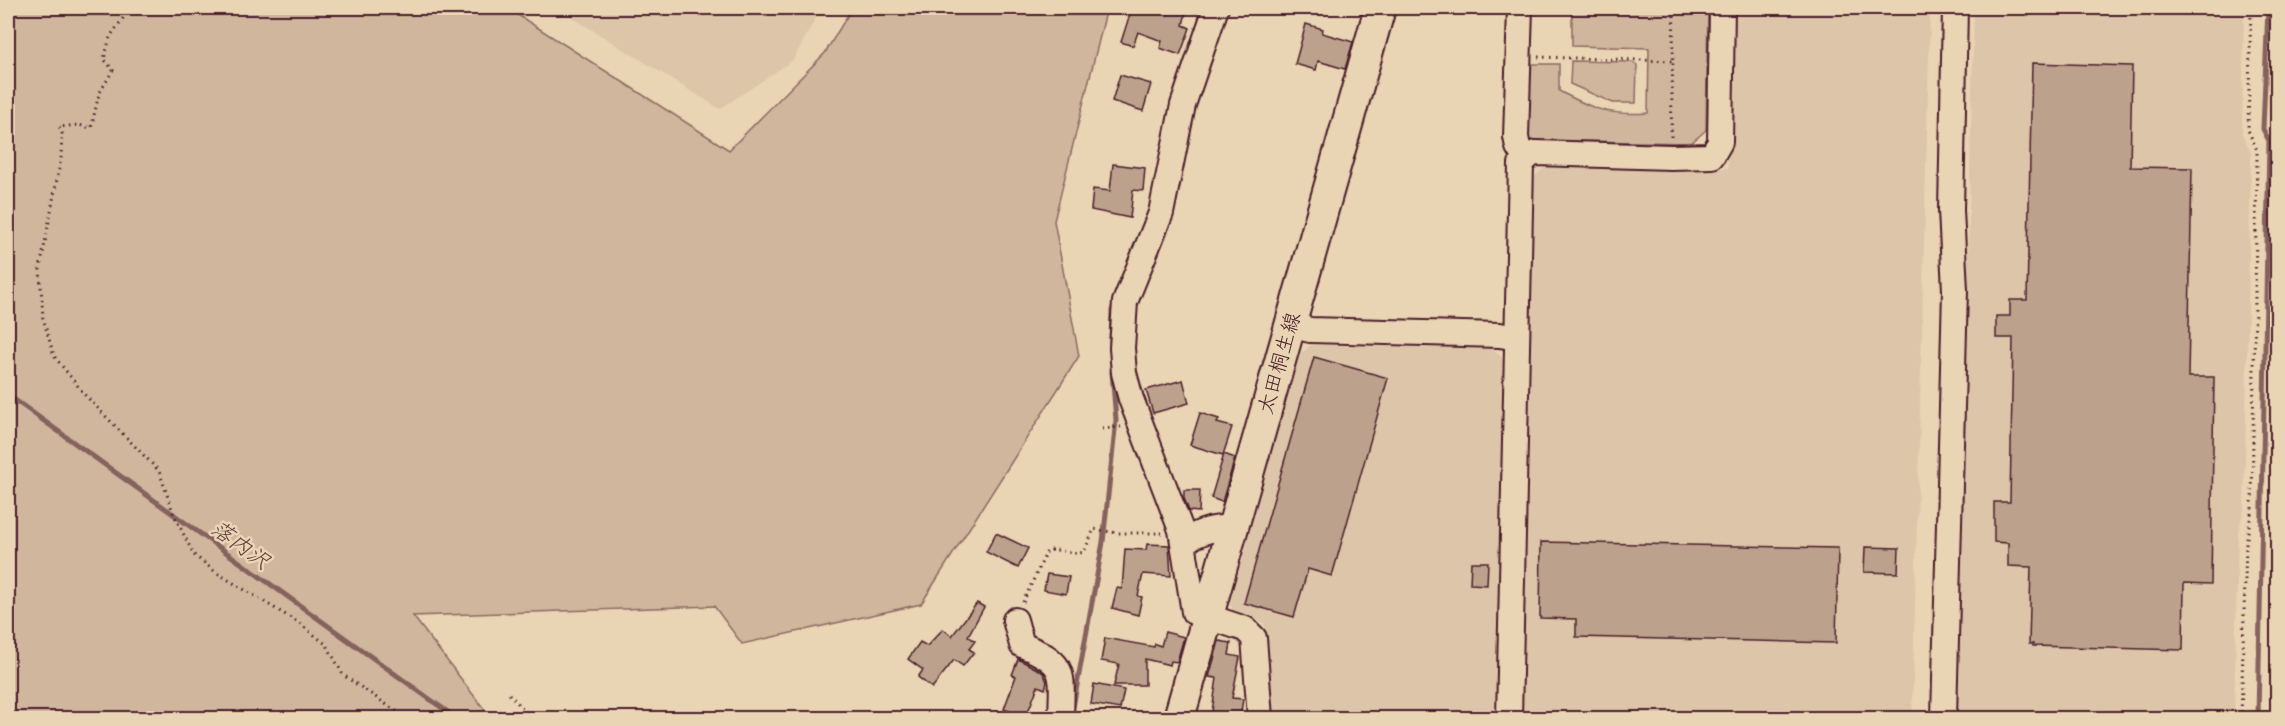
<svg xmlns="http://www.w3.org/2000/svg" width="2285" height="726" font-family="'Architects Daughter','Klee One',sans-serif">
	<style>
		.built { fill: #dcc5a8 }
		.green { fill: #cfb69d; stroke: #8c6a64; stroke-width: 1.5 }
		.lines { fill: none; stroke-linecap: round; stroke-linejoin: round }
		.stream { stroke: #85625d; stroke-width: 5 }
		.building { fill: #bca28d; stroke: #4a1f2b; stroke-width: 1.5 }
		.minor-casing { stroke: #4a1f2b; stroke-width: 28 }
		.major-casing { stroke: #4a1f2b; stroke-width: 34 }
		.path { stroke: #4a1f2b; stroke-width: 3; stroke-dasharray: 1.5 4.5; stroke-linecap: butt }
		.minor { stroke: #e9d4b3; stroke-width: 24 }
		.major { stroke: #e9d4b3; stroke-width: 30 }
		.labels { text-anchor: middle; stroke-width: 5; stroke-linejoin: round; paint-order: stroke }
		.street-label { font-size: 21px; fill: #4a1f2b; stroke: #e9d4b3 }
		.water-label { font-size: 22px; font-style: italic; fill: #623b40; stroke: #e9d4b3 }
	</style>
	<rect width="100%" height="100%" fill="#e9d4b3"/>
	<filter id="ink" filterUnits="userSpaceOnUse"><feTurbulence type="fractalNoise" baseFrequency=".0167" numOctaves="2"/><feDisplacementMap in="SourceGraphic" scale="12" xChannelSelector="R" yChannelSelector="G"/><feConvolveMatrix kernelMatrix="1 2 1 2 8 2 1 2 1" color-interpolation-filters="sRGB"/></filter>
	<g filter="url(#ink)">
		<g class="built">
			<polygon points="557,8 821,8 793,60 720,109"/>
			<polygon points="1732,8 1930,8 1912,718 1523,718 1534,177 1549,164 1728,168"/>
			<polygon points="1974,8 2244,8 2242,133 2251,153 2244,509 2238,532 2234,718 1957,718"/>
			<polygon points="1311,345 1493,349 1507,363 1500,718 1273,718 1267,633 1264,623 1234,613 1230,603 1299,355"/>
		</g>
		<g class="green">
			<polygon points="8,8 507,8 729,150 825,53 852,8 1107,8 1054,221 1079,356 921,604 742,644 714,606 413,616 491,718 8,718"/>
			<path d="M1572 8H1708L1706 130 1691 143 1527 140 1531 64H1559V91C1593 109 1609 116 1648 113L1649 48 1572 46Z"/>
			<polygon points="1571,61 1632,62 1637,65 1636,103 1613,103 1570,84"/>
		</g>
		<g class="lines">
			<g class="stream">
				<polyline points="1111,342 1112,311 1114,304"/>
				<polyline points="8,395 456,718"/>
				<polyline points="1073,707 1103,542 1116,420 1112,372"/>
				<polyline points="2258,718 2269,141 2263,129 2268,8"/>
			</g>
		</g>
		<g class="building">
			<polygon points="1132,8 1187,8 1183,25 1190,28 1180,55 1160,48 1162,41 1138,32 1133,46 1121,42"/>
			<polygon points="1306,24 1323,29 1322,33 1353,42 1345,69 1318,61 1316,70 1295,64"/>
			<polygon points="2032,63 2132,66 2130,167 2192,168 2188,377 2214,377 2211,584 2184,583 2183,650 2033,646 2033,644 2029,644 2031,567 2008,566 2008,543 1994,542 1994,502 2010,502 2013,338 1996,338 1996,316 2010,316 2010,300 2027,300"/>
			<polygon points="1120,75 1151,84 1143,111 1112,101"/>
			<polygon points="1113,164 1145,168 1143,191 1133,190 1130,218 1091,210 1093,189 1110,191"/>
			<polygon points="1314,357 1388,378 1332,576 1308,569 1294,617 1244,603"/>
			<polygon points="1183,380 1189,403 1153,413 1146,390"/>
			<polygon points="1200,413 1219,419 1217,423 1232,427 1223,455 1190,445"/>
			<polygon points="1224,454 1235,458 1222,502 1211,498"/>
			<polygon points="1184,490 1200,490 1199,512 1189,511 1184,498"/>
			<polygon points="996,533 1028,548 1018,568 986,552"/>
			<polygon points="1541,542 1838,548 1836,643 1576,637 1576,619 1540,618"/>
			<polygon points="1147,544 1169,545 1171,576 1143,574 1138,596 1142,597 1138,615 1112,608 1117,588 1122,589 1125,549 1146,550"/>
			<polygon points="1865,547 1899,548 1898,573 1864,572"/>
			<polygon points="1471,562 1488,562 1487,585 1470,584"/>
			<polygon points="1047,574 1069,577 1066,594 1044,590"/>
			<polygon points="977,603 984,607 968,636 975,641 969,649 974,652 963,666 954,660 932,688 918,677 923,670 908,659 920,642 927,646 943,629 952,636"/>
			<polygon points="1165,632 1184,637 1177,662 1171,661 1170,665 1145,659 1145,685 1114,685 1119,664 1101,661 1105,638 1154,647 1155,644 1161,646"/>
			<polygon points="1219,641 1231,643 1229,655 1240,657 1232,698 1243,699 1240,718 1211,718 1217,678 1209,677"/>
			<polygon points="1018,659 1039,670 1044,674 1047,682 1045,689 1038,686 1026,717 1004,709 1016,676 1012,675"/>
			<polygon points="1094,684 1124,690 1120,709 1091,704"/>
		</g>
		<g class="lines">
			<g class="minor-casing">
				<g id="minor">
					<polyline points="1216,8 1183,105 1161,213 1125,302 1122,348 1124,373 1131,399 1181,530 1194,612 1245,629 1254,638 1260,718"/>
					<polyline points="1520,8 1516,137 1518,147 1525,158"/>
					<polyline points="1290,325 1310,330 1500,335 1517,338"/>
					<path d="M1184 542C1198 532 1214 527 1232 528"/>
					<path d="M1015 620 1022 645C1068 664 1062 672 1061 718"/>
					<polyline points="1509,718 1521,164 1530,155 1536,153 1671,157 1712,156 1720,142 1722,8"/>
					<polyline points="1944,718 1955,290 1951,210 1955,8"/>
				</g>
			</g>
			<g class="major-casing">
				<polyline id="major" points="1179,718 1380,8"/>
			</g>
			<g class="path">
				<polyline points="130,8 110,37 104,59 113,70 99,94 91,128 79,125 59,127 62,133 61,158 40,269 43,318 54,356 85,395 159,471 174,515 194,555 217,573 299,623 327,645 343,675 396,711 400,718"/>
				<polyline points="1538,57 1673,61"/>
				<polyline points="1671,137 1674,8"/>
				<polyline points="1102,429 1121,427"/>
				<path d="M1023 602 1047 551C1060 547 1071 556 1084 552L1094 529 1117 533H1162"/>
				<polyline points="509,694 532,718"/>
				<polyline points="2241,718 2246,544 2252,508 2257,156 2257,150 2248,130 2251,8"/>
			</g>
			<use href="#minor" class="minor"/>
			<use href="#major" class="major"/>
		</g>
	</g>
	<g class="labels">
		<g class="street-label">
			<text transform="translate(1279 363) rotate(-74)" y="7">太田桐生線</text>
		</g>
		<g class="water-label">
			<text transform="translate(241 544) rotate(36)" y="8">落内沢</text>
		</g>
	</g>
	<rect width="2285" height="726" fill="none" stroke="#e9d4b3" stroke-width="30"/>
	<rect x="15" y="15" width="2255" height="696" fill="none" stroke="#4a1f2b" stroke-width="2" filter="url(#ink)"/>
</svg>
